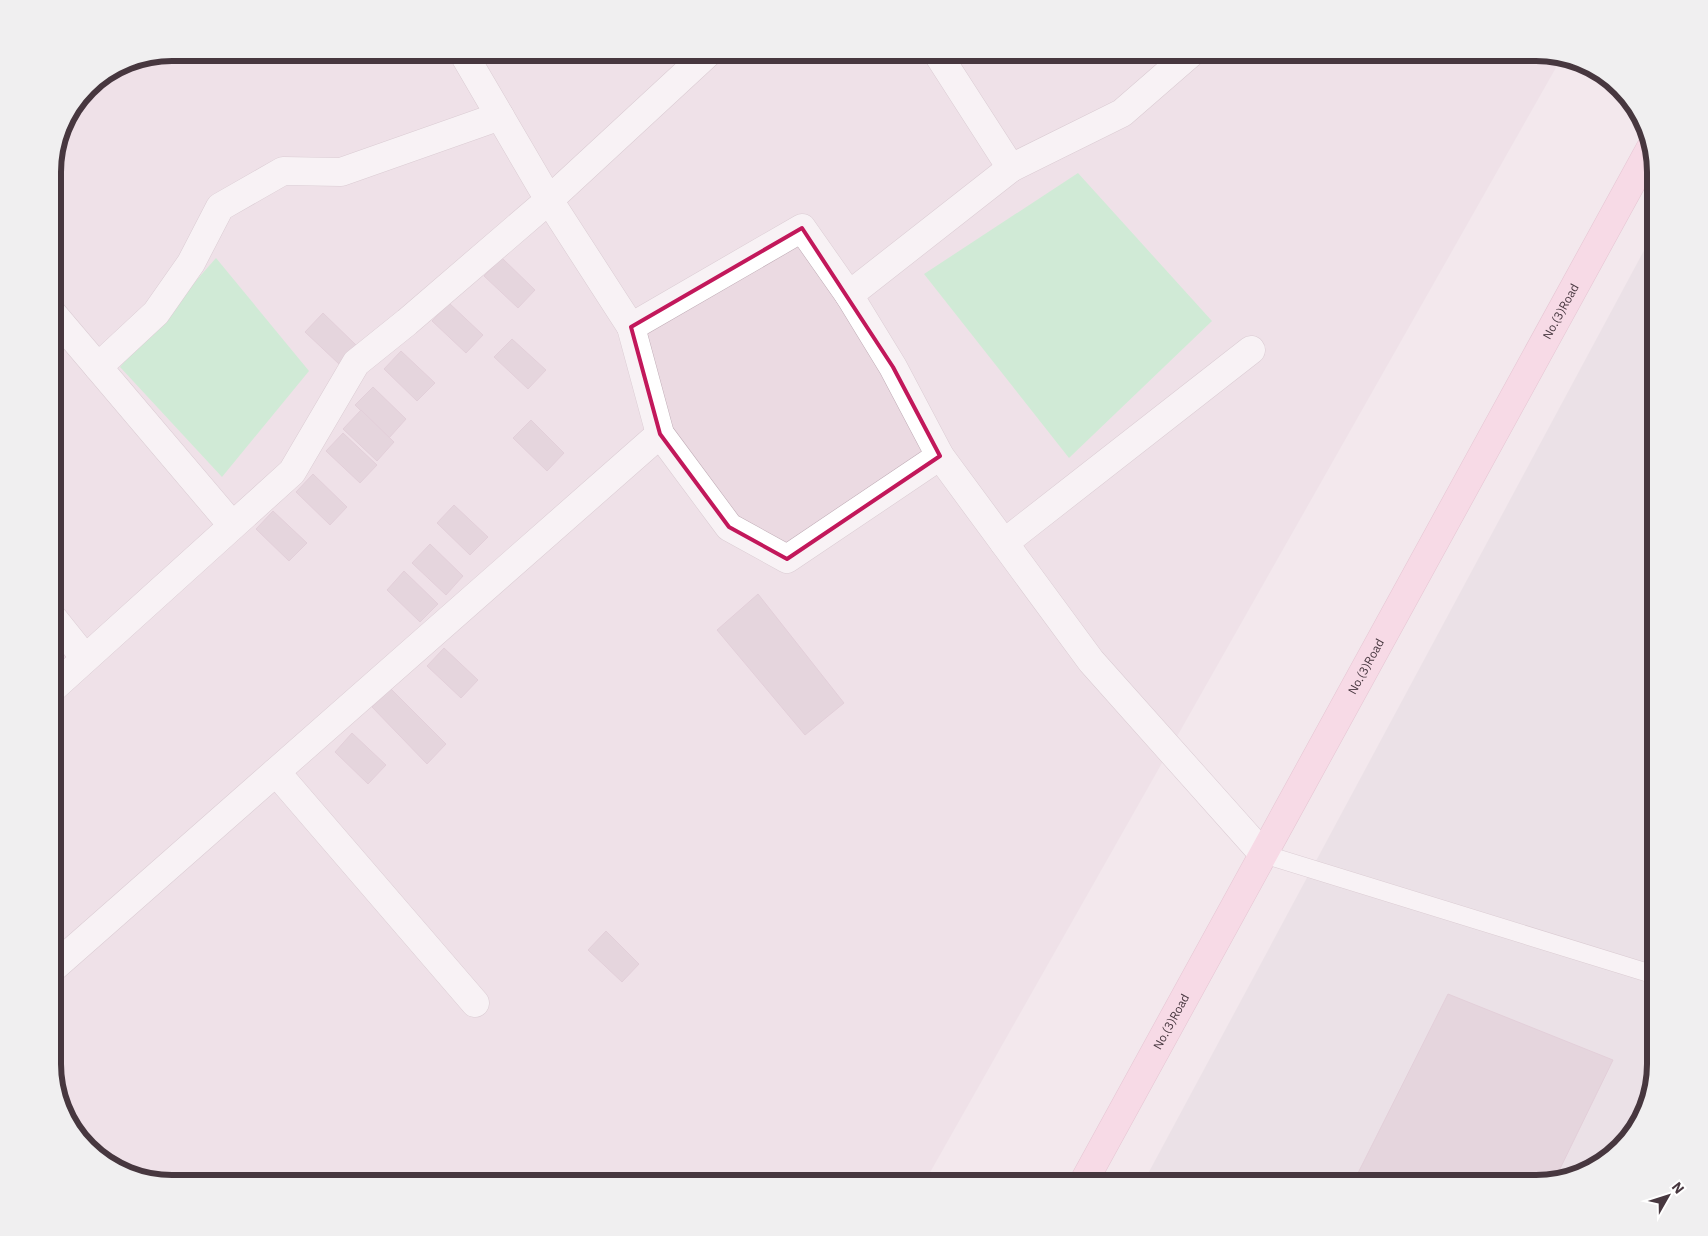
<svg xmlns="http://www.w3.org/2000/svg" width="1708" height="1236" font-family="'IBM Plex Sans',sans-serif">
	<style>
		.residential { fill: #ebdae2 }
		.industrial { fill: #e3dadf }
		.water { fill: #a6eeba }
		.building { fill: #d5beca; stroke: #cfb1c1 }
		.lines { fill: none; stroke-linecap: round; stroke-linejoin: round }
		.lane-casing { stroke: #bfabb5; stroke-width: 19 }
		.street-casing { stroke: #bfabb5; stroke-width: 29 }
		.secondary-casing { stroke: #d59cb3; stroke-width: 29 }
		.lane { stroke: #fff; stroke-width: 18 }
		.street { stroke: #fff; stroke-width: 28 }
		.secondary { stroke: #fdc9dd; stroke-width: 28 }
		.marked { fill: none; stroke: #c2185b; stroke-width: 4; stroke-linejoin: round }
		.labels { text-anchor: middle; stroke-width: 5; stroke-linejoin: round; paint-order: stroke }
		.street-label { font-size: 12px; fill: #47373f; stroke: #fff }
		.rim { fill: none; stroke: #47373f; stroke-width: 6 }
	</style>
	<rect width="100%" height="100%" fill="#f3e8ed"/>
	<polygon class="residential" points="173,53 1536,53 1562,57 924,1183 172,1183 134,1177 100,1159 65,1117 53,1071 53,164 65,119 93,82 127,62"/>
	<polygon class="industrial" points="1655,230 1655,1064 1649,1102 1631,1136 1589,1171 1535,1183 1143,1183"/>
	<g class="water">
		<polygon points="1078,173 1212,321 1069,458 924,274"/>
		<polygon points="216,258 309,371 222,477 120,367"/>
	</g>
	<g class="building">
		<polygon points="502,258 535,290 518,308 484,276"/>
		<polygon points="449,303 483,335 466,353 432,321"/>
		<polygon points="323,313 356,345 339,364 305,332"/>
		<polygon points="512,339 546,370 528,389 494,357"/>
		<polygon points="401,351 435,383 417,401 384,369"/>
		<polygon points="373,387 406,419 389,438 355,405"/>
		<polygon points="361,410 394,442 377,461 343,429"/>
		<polygon points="531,420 564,453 547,471 513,438"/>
		<polygon points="343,433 377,465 360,483 326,451"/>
		<polygon points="313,474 347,507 330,525 296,492"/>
		<polygon points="454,505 488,537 470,555 437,523"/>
		<polygon points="273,511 307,543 289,561 256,529"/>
		<polygon points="430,544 463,576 446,595 412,563"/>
		<polygon points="404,571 438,604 420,622 387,590"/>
		<polygon points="758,594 844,703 805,735 717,630"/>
		<polygon points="444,648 478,680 461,698 427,666"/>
		<polygon points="391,689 446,744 427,764 372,707"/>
		<polygon points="352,733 386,765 368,784 335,752"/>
		<polygon points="606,931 639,964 622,982 588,950"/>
		<polygon points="1448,994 1613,1060 1555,1179 1535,1184 1353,1183"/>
	</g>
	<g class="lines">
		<g class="lane-casing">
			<polyline id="lane" points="1263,854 1655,975"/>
		</g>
		<g class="street-casing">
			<g id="street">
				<polyline points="463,53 549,200 631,327 660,434 729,527 787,559 940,456"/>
				<polyline points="937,53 1011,168"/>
				<polyline points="849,295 1011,168 1122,113 1191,53"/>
				<polyline points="53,314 232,525"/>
				<polyline points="631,327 802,228 849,295 893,367 940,456 1091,661 1263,854"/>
				<polyline points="98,367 156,313 191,263 220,207 283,171 341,172 500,116"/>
				<polyline points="1004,543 1251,350"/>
				<polyline points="53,618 85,658"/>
				<polyline points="53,688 292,472 356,363 407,322 549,200 708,53"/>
				<polyline points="276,772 475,1003"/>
				<polyline points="53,968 660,434"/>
			</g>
		</g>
		<g class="secondary-casing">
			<g id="secondary">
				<path id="s1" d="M1083 1183 1650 149"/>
			</g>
		</g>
		<use href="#lane" class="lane"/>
		<use href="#street" class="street"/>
		<use href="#secondary" class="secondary"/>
	</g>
	<path d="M0 0H1708V1236H0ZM802 228 893 367 940 456 787 559 729 527 660 434 631 327Z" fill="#f3e8ed" fill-opacity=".55" fill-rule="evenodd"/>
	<path class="marked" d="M802 228 893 367 940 456 787 559 729 527 660 434 631 327Z"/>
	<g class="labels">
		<g class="street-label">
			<text dy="4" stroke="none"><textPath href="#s1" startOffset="994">No.(3)Road</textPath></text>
			<text dy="4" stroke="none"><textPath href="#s1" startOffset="589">No.(3)Road</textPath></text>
			<text dy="4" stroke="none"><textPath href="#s1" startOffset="184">No.(3)Road</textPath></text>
		</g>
	</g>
	<path d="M0 0H1708V1236H0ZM172 61H1536A111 111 0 0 1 1647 172V1064A111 111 0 0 1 1536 1175H172A111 111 0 0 1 61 1064V172A111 111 0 0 1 172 61Z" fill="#f0eff0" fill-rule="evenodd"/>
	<path class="rim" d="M172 61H1536A111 111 0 0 1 1647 172V1064A111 111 0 0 1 1536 1175H172A111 111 0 0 1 61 1064V172A111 111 0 0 1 172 61Z"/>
	<g transform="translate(1668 1196) rotate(51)" stroke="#ffffff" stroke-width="4" paint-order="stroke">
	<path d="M0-4L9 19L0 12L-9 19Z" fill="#47373f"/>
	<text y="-8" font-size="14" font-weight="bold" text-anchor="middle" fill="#47373f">N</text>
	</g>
</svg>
